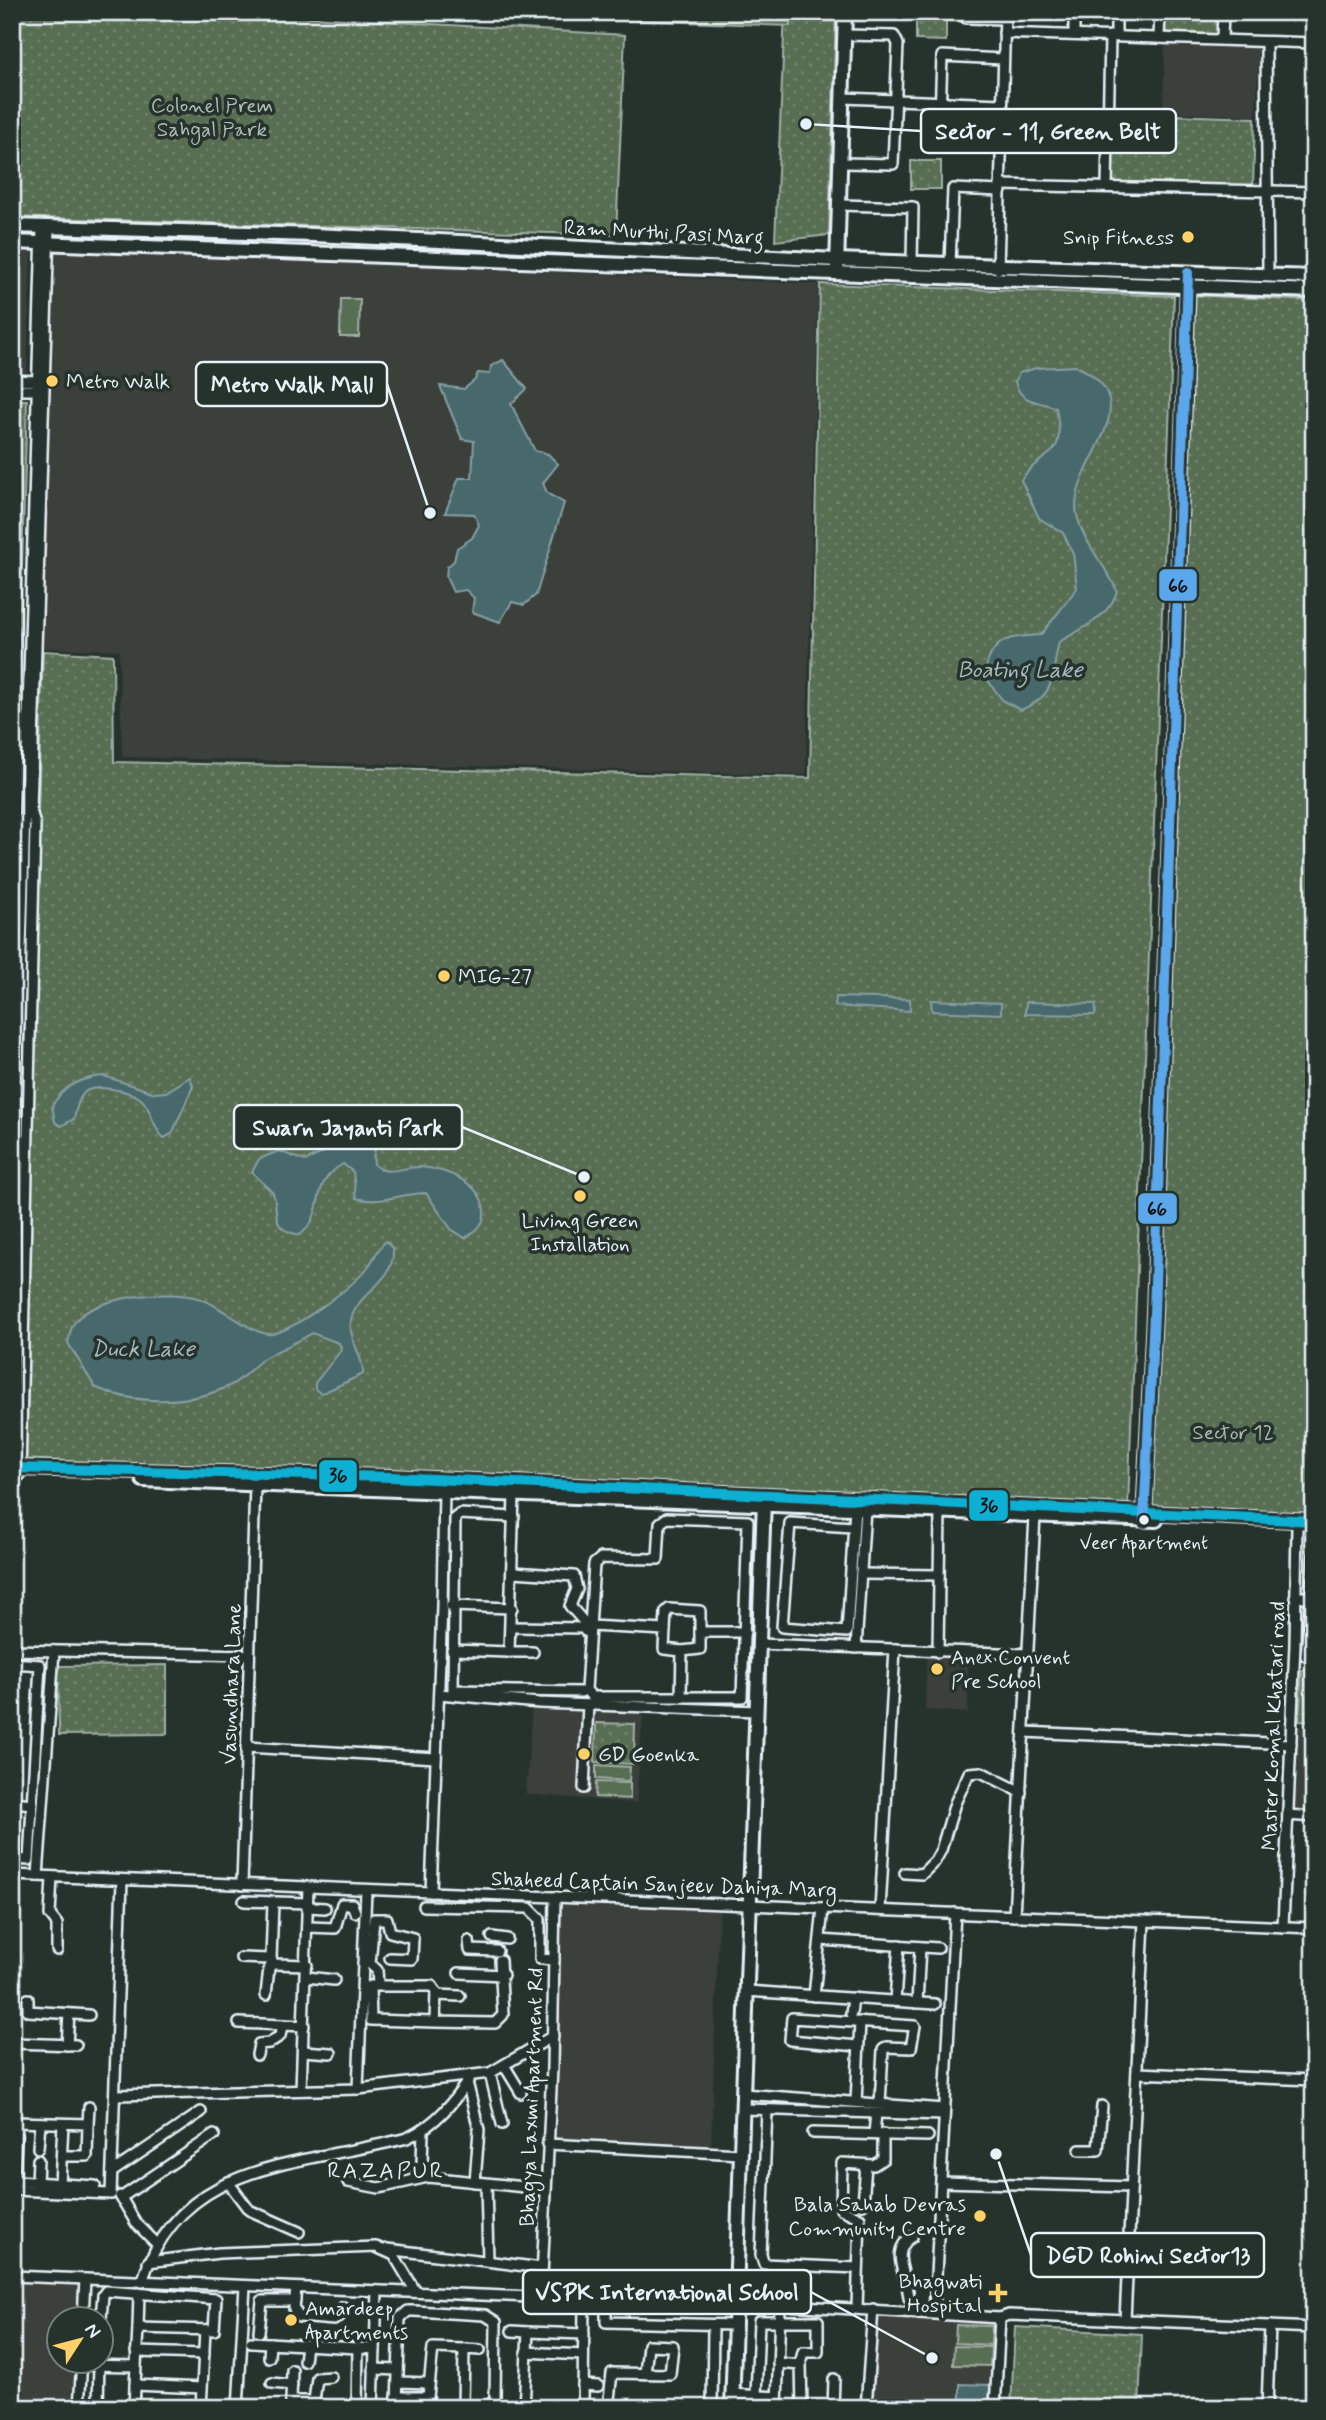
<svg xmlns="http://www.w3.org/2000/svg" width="1326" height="2420" font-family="Mynerve,sans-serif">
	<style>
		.built { fill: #3b403b }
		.green { fill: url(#green-dots); stroke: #a0b0a6; stroke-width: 2 }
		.forest { fill: url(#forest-firs); stroke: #a0b0a6; stroke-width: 2 }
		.pitch { fill: #596e53; stroke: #a0b0a6; stroke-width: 2 }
		.water { fill: #46696c; stroke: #879fa4; stroke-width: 2 }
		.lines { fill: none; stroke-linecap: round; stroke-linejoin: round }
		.street-casing { stroke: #e8f1f8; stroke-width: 14 }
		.secondary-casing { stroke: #e8f1f8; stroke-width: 18 }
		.street { stroke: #26332d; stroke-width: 9 }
		.secondary { stroke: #26332d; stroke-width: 12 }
		.bus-1-casing { stroke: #26332d; stroke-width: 16 }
		.bus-2-casing { stroke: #26332d; stroke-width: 16 }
		.bus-1 { stroke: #0dafd3; stroke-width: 10 }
		.bus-2 { stroke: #5aa8eb; stroke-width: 10 }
		.poi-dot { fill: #ffd166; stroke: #26332d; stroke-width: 2.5 }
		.bus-dot { fill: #e8f1f8; stroke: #26332d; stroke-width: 2.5 }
		.labels { text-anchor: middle; stroke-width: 7; stroke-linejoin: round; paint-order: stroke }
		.bus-label { font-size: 19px; fill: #e8f1f8; stroke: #26332d }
		.park-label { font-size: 21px; fill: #afbdb6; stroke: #26332d }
		.street-label { font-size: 21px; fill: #e8f1f8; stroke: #26332d }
		.poi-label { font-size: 21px; fill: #e8f1f8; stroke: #26332d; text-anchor: start }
		.water-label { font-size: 23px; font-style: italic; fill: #a7bbc0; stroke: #26332d }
		.neighbourhood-label { font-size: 23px; letter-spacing: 2px; fill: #e8f1f8; stroke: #26332d }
		.leader { fill: none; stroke: #e8f1f8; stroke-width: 2.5 }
		.callout-dot { fill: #e8f1f8; stroke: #26332d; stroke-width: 2.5 }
		.callout { fill: #26332d; stroke: #e8f1f8; stroke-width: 2.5 }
		.callout-label { font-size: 23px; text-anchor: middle; font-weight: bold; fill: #e8f1f8 }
		.line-badge { stroke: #26332d; stroke-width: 2.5 }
		.pale-badge-label { font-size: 19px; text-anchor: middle; font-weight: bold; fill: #111 }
	</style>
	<defs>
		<pattern id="green-dots" width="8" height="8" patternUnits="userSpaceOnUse" patternTransform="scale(1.75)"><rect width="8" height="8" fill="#596e53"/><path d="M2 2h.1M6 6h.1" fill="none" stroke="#71836c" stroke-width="1.8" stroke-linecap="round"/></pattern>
		<pattern id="forest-firs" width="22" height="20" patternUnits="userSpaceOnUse" patternTransform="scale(1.75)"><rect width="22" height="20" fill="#596e53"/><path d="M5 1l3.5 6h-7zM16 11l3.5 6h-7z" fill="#71836c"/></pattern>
	</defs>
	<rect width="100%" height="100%" fill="#26332d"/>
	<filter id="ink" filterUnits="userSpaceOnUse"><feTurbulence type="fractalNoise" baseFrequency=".0143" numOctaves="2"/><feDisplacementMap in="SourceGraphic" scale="14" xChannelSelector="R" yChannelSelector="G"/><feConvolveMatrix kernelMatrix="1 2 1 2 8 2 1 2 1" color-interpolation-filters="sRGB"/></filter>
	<g filter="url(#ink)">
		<g class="built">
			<polygon points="1165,44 1259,48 1256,116 1163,112"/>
			<polygon points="12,249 31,250 27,372 12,371"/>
			<polygon points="54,249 818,284 806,775 122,757 119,650 43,648"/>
			<polygon points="927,1651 968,1654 968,1713 925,1710"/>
			<polygon points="532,1706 643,1714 636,1803 526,1794"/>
			<polygon points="1296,1726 1314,1727 1314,1812 1292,1811"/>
			<polygon points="560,1903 719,1909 711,2147 551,2140"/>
			<polygon points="12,2277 80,2279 78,2318 60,2318 60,2360 76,2361 74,2408 12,2408"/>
			<polygon points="873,2309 996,2317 995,2408 866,2406"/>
		</g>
		<g class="green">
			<polygon points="12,12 223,12 625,35 616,235 12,217"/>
			<polygon points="785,12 836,12 829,235 775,241"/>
			<polygon points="916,12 946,13 946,41 916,40"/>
			<polygon points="1164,12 1218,12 1217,36 1163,34"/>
			<polygon points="1114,113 1255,118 1253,187 1112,182"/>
			<rect x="911" y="161" width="30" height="28"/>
			<polygon points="820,284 1174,296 1128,1507 18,1459 43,651 113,655 114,762 810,778"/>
			<polygon points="1189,295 1314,301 1314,1516 1150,1510"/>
			<polygon points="12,400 27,400 15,798 12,798"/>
			<polygon points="167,1665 167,1734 59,1735 58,1666"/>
			<polygon points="1302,1670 1314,1671 1314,1722 1299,1721"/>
			<polygon points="596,1723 635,1724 634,1764 595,1762"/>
			<polygon points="1015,2327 1142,2334 1139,2408 1011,2408"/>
		</g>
		<polygon class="forest" points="419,12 791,12 790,26"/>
		<g class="pitch">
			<polygon points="341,299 360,299 359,337 340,337"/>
			<polygon points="596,1765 630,1767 629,1781 596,1779"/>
			<polygon points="596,1782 630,1783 630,1799 595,1797"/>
			<polygon points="956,2325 992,2326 991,2345 955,2343"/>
			<polygon points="954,2346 991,2347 990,2366 953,2365"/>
		</g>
		<g class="water">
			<polygon points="503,360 527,389 511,404 535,451 548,454 558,464 543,483 547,493 564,503 536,595 524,605 512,602 500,622 472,612 474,598 466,590 453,592 446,577 447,567 454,561 457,548 472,538 479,525 474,514 445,513 459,478 472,478 474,441 462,439 440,386 464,389 475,380 478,373 490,374 491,366"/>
			<path d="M1076 366C1157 403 1066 465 1077 515 1083 543 1106 565 1117 591 1109 618 1082 628 1059 642 1050 678 1058 694 1021 710L1003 701 984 675C992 638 1006 637 1041 635L1077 588 1073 553 1063 533 1039 518 1021 480C1045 445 1067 464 1056 408 1038 400 1021 404 1015 382L1019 373 1036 368Z"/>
			<polygon points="836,997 910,999 910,1011 835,1006"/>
			<polygon points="931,1000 1001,1003 1001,1014 932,1011"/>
			<polygon points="1026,1002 1096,1004 1095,1015 1025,1014"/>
			<path d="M104 1076 155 1093 166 1092 190 1077 193 1086 172 1134 164 1138C152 1128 153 1111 142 1100 133 1091 101 1085 88 1090 79 1094 76 1110 74 1119L61 1126 55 1122 52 1106C64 1085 81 1078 104 1076Z"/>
			<path d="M383 1114 389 1121C387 1138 370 1144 374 1164 386 1178 405 1166 420 1167 445 1169 485 1183 484 1214 484 1226 474 1232 465 1238L451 1229 426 1193C402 1193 379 1205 356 1198L353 1172 343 1164C307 1184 328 1213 300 1235 268 1229 280 1214 273 1193L252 1172 259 1159 279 1151 305 1161 331 1149 368 1119Z"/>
			<path d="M386 1241 393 1249C395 1282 362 1289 352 1316 345 1336 364 1355 363 1374L325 1392 320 1393 315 1389V1383L342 1349 339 1343 312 1333C297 1343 279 1349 264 1358 253 1366 244 1378 231 1385 192 1405 133 1405 95 1387L68 1343C70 1336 70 1328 74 1323 94 1295 171 1289 201 1299 220 1305 255 1337 272 1334 294 1330 354 1286 368 1267 374 1259 378 1248 386 1241Z"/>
			<polygon points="960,2384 990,2385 989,2400 960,2399"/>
		</g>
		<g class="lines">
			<g class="street-casing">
				<g id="street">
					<polyline points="962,12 966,18 1005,19"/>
					<polyline points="1004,33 1314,43"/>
					<polyline points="1074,35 1074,12"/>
					<polyline points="1116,36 1116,12"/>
					<polyline points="1159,38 1160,12"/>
					<polyline points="1222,40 1223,12"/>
					<polyline points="1266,42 1268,275"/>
					<polyline points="843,98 1002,104"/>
					<polyline points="1001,147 939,146 942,56 1003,59"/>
					<polyline points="842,163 893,164 898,44 894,36 845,35"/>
					<polyline points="1000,185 1314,192"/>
					<polyline points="1107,187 1110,36"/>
					<polyline points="839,205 913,207 912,262"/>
					<polyline points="950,264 953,189 1001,191"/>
					<polyline points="998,269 1005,12"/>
					<polyline points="12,380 37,381"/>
					<polyline points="12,390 37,390"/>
					<polyline points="12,820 23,820"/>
					<polyline points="12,1260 42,227"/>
					<polyline points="20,1475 35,825 31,810 49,227"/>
					<polyline points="514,1517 460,1514 455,1518 453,1690 581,1692"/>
					<polygon points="667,1518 748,1521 742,1697 592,1697 586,1690 594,1564 601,1558 658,1559 660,1523"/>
					<polyline points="853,1527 790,1523 782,1627 847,1632 855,1508"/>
					<polyline points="513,1572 574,1576 577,1589 570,1606 584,1622 585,1631"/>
					<polyline points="861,1574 939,1575"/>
					<polyline points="1295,1597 1311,1597 1314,1545"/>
					<polyline points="451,1606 512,1608"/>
					<polyline points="590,1626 665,1630 664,1649 682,1651"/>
					<polyline points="512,1627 586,1628"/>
					<polyline points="665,1630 666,1612 669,1609 700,1611 700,1649 682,1651 681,1697"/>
					<polyline points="700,1632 745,1632"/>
					<polyline points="759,1644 1028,1654"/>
					<polyline points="856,1648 865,1509"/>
					<polyline points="12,1650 249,1655"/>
					<polyline points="452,1650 509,1652 514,1495"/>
					<polyline points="509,1652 533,1652"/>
					<polyline points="938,1652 940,1512"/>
					<polyline points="1306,1656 1311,1597"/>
					<polyline points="12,1663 40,1665 29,1860 12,1859"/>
					<polyline points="439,1694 539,1703 757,1711"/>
					<polyline points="1024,1732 1291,1744"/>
					<polyline points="246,1747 436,1758"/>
					<polyline points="584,1788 588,1705"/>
					<polyline points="12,1802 33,1804"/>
					<polyline points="1288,1815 1314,1817"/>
					<polyline points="905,1873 922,1874 935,1861 941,1850 955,1803 969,1773 981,1772 1021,1792"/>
					<polyline points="12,1875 1314,1928"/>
					<polyline points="38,1876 54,1651"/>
					<polyline points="52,1877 50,1915 57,1924 57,1950"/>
					<polyline points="242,1885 255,1485"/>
					<polyline points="431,1892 442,1606 444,1488"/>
					<polyline points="244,1901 308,1903"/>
					<polyline points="424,1906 529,1908 540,1919 540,1959 554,1960"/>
					<polyline points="308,1907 325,1908"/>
					<polyline points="880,1910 895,1649"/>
					<polyline points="1014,1916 1035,1516"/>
					<polyline points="308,1927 335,1928 342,1904 352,1904 355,1912"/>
					<polyline points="1283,1927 1295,1644 1297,1526"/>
					<polyline points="492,1937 507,1939"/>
					<polyline points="820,1940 938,1948"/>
					<polyline points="469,1941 470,1950 497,1951"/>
					<polyline points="241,1958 271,1959 274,1964 307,1965"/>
					<polyline points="271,1959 273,1902"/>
					<polyline points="459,1973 503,1975"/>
					<polyline points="307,1977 334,1980"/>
					<polyline points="378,1984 377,1970 370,1964 374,1919 387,1919 390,1932 413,1938 412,1959 390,1958"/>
					<polyline points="747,1991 935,2004"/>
					<polyline points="266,1995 269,1968 273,1963"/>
					<polyline points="436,1995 460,1996"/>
					<polyline points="814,1996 823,1908"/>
					<polyline points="28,1999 28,2011 89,2015"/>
					<polyline points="895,2001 899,1945"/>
					<polyline points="917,2003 920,1947"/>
					<polyline points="851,2014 853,1998"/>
					<polyline points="435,2022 371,2020 370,1986 432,1986 436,1992 435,2022 495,2023 503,2015 500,1960"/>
					<polyline points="239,2023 304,2026"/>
					<polyline points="12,2043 76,2045"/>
					<polyline points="67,2045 69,2014"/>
					<polyline points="858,2046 790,2040 792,2018 915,2026 911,2048 886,2047 883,2050 880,2104"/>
					<polyline points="303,2051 331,2053"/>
					<polyline points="257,2055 259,2044 269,2043 280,2036 282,2026"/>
					<polyline points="504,2065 521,2093"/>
					<polyline points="490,2073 502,2124"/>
					<polyline points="1137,2073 1314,2080"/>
					<polyline points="467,2082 479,2130 475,2182"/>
					<polyline points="358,2089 366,1890"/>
					<polyline points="301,2090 308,1887"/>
					<polyline points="743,2094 944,2109"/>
					<polyline points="116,2095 358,2089 490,2073 553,2036"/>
					<polyline points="856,2102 860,2022"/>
					<polyline points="743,2109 944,2115"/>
					<polyline points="767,2110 761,2255 764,2264 858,2268"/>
					<polyline points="14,2122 88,2124 87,2156 62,2156"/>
					<polyline points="17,2122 14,2176 17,2181 95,2186"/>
					<polyline points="88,2124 89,2107"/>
					<polyline points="813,2133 928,2136"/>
					<polyline points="874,2134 876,2113"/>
					<polyline points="547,2144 741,2154"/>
					<polyline points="38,2148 40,2123"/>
					<polyline points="1080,2150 1098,2150 1102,2106"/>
					<polyline points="112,2172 201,2112"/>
					<polyline points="415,2178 422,2163 423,2131"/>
					<polyline points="228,2182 249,2210 299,2232"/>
					<polyline points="348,2182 379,2188 428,2177 544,2189"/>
					<polyline points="941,2182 1131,2187"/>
					<polyline points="37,2183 38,2160"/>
					<polyline points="60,2184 63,2124"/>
					<polyline points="486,2184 488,2260"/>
					<polyline points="12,2190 111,2194 122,1880"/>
					<polyline points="120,2196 136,2223 156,2243"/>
					<polyline points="122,2197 214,2135"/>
					<polyline points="863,2204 866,2165"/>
					<polyline points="387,2249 542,2268"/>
					<polyline points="148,2262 219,2253 376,2247 394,2255 416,2292"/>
					<polyline points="12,2276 606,2300 737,2302 1000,2318 1009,2315 1314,2328"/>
					<path d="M142 2282C180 2158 302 2166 407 2138 437 2124 453 2103 471 2076"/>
					<polyline points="296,2288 294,2309 299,2317 334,2320 340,2316 343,2307"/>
					<polyline points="541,2297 552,2068 555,1897"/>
					<path d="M909 2298C908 2277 888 2251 912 2237"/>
					<polyline points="606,2300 606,2322 735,2325"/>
					<polyline points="857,2308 860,2218 841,2209 842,2163 874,2165 883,2159 883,2134"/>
					<polyline points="934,2313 955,1913"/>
					<polyline points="83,2318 85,2279"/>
					<polyline points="1125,2320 1144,1921"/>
					<polyline points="138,2328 139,2293"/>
					<polyline points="512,2331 528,2332"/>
					<polyline points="259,2332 262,2301 295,2301"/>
					<polyline points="251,2342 375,2349"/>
					<polyline points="136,2352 204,2354"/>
					<polyline points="526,2352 583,2355"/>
					<polyline points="269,2357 270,2343"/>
					<polyline points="304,2361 306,2345"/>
					<polyline points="801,2364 802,2408"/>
					<polyline points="81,2365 136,2366 138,2328 214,2330 216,2299 106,2291 103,2295 101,2318"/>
					<polyline points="374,2369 398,2370"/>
					<polyline points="398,2382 429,2383"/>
					<polyline points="272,2383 292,2385"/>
					<polyline points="135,2385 202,2388"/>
					<polyline points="583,2385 598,2386"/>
					<polyline points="732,2394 777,2397"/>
					<polyline points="756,2396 759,2321 818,2321 818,2352 803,2352 800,2365 778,2363"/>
					<polyline points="397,2397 428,2397 433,2348 464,2349"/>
					<polyline points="291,2401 292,2370"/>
					<polyline points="583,2405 584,2299"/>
					<polyline points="98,2407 99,2362"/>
					<polyline points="712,2407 713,2325"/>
					<polyline points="79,2408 82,2360"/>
					<polyline points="134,2408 136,2366"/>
					<polyline points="201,2408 205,2330"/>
					<polyline points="238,2408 245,2286"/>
					<polyline points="291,2408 291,2401 314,2401 317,2378 331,2377"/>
					<polyline points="357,2408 358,2348"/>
					<polyline points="373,2408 377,2291"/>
					<polyline points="404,2408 397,2403 400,2318 408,2311 414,2311 485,2315 496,2322 495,2398 490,2408"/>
					<polyline points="463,2408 464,2349 480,2350"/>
					<polyline points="524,2408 528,2332 584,2334"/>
					<polyline points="608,2408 612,2373 670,2374 673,2346 648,2345 645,2374"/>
					<polyline points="752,2408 752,2396"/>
					<polyline points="777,2408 780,2305"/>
					<polyline points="833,2408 834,2379"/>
					<polyline points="866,2408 873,2309"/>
					<polyline points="995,2408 1000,2318"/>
					<polyline points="1267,2408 1270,2326"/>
				</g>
			</g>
			<g class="secondary-casing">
				<g id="secondary">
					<polyline points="12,226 314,235 837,260 1314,277"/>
					<polyline points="12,242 1314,291"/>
					<polyline points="837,267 845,12"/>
					<polyline points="12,1468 391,1477 1314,1521"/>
					<polyline points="143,1480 1156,1520"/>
					<polyline points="1144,1518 1154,1314 1188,281"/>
					<polyline points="732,2408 764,1499"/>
				</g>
			</g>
			<use href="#street" class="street"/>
			<use href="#secondary" class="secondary"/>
			<g class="bus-1-casing">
				<polyline id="bus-1" points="12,1468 391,1477 1314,1521"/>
			</g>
			<g class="bus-2-casing">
				<polyline id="bus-2" points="1144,1520 1154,1314 1188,273"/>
			</g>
			<use href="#bus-1" class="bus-1"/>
			<use href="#bus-2" class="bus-2"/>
		</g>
	</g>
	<g class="poi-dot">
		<circle cx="1188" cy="237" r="7"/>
		<circle cx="52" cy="381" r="7"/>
		<circle cx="444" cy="976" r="7"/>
		<circle cx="580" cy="1196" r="7"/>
		<circle cx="937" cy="1669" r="7"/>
		<circle cx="584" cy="1754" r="7"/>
		<circle cx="980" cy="2216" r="7"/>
		<path d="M994.5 2282.5h7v7h7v7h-7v7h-7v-7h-7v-7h7z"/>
		<circle cx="291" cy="2320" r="7"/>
	</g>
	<circle class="bus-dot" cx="1144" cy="1520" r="6"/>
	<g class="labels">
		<g class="bus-label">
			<text x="1144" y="1549">Veer Apartment</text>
		</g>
		<g class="park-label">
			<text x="212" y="112">Colonel Prem<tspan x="212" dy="24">Sahgal Park</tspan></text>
			<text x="1233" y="1439">Sector 12</text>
		</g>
		<g class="street-label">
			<text transform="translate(664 232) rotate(3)" y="7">Ram Murthi Pasi Marg</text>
			<text transform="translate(231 1684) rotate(-88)" y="7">Vasundhara Lane</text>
			<text transform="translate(1273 1726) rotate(-88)" y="7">Master Komal Khatari road</text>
			<text transform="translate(664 1884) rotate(2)" y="7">Shaheed Captain Sanjeev Dahiya Marg</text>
			<text transform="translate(531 2097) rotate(-88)" y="7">Bhagya Laxmi Apartment Rd</text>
		</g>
		<g class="poi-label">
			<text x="1174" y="244" text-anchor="end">Snip Fitness</text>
			<text x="66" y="388">Metro Walk</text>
			<text x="458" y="983">MIG-27</text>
			<text x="580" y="1227" text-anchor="middle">Living Green<tspan x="580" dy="24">Installation</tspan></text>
			<text x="951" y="1664">Anex Convent<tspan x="951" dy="24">Pre School</tspan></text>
			<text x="598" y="1761">GD Goenka</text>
			<text x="966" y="2211" text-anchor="end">Bala Sahab Devras<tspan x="966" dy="24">Community Centre</tspan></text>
			<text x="982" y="2288" text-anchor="end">Bhagwati<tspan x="982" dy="24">Hospital</tspan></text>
			<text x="305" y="2315">Amardeep<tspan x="305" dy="24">Apartments</tspan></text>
		</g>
		<g class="water-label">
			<text x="1020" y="677">Boating Lake</text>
			<text x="143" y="1356">Duck Lake</text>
		</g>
		<g class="neighbourhood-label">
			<text x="386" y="2178">RAZAPUR</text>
		</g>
	</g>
	<path class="leader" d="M806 124L921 131M430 513L387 384M584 1177L462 1127M996 2154L1031 2255M932 2358L811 2292"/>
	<g class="callout-dot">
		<circle cx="806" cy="124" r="7"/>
		<circle cx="430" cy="513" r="7"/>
		<circle cx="584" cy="1177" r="7"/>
		<circle cx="996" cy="2154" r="7"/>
		<circle cx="932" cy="2358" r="7"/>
	</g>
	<g class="callout">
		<rect x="921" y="109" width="255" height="44" rx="7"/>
		<rect x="196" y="362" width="191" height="44" rx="7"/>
		<rect x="234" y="1105" width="228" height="44" rx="7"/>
		<rect x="1031" y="2233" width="233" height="44" rx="7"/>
		<rect x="523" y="2270" width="288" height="44" rx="7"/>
	</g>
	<g class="callout-label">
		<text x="1048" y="139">Sector - 11, Green Belt</text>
		<text x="292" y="392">Metro Walk Mall</text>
		<text x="348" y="1135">Swarn Jayanti Park</text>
		<text x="1148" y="2263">DGD Rohini Sector13</text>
		<text x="667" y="2300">VSPK International School</text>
	</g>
	<g class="line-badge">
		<rect x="1158" y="568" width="40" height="34" rx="7" fill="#5aa8eb"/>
		<rect x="1137" y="1192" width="41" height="33" rx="7" fill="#5aa8eb"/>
		<rect x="318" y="1459" width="40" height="34" rx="7" fill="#0dafd3"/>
		<rect x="968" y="1489" width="41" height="33" rx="7" fill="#0dafd3"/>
	</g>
	<g class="pale-badge-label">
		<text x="1178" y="592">66</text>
		<text x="1157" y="1215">66</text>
		<text x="338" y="1482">36</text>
		<text x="989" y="1512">36</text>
	</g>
	<rect width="1326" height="2420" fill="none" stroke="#26332d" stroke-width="42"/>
	<rect x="21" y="21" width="1284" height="2378" fill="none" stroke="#e8f1f8" stroke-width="2.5" filter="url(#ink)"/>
	<g transform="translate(80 2340) rotate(54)"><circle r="33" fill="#26332d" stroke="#747f7e" stroke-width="2"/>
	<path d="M0-5L12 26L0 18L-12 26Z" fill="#ffd166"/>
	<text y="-10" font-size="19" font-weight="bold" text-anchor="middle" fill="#e8f1f8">N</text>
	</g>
</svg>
